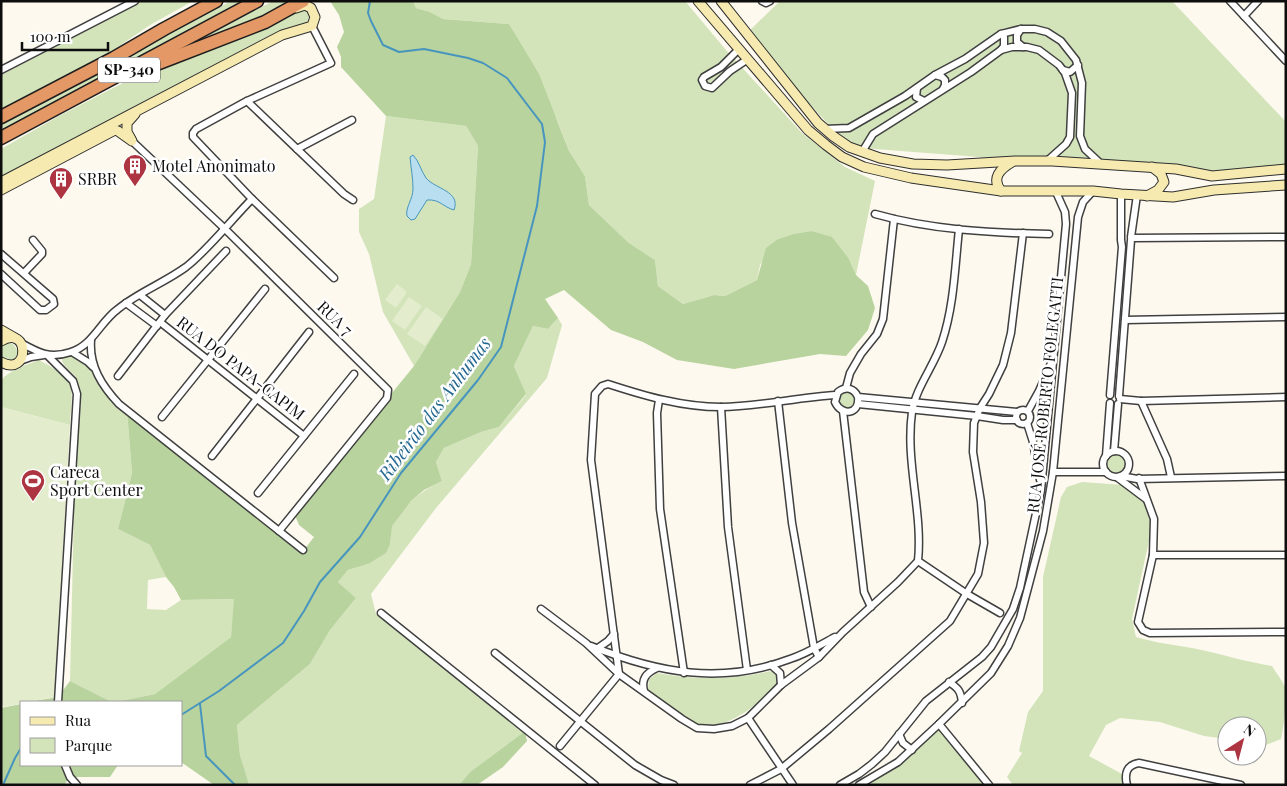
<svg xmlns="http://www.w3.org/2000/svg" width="1287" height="786" font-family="'Playfair Display',serif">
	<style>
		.green { fill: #d3e4bb }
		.forest { fill: #b8d39d }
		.pitch { fill: #e3eccc }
		.water { fill: #b8deef; stroke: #4795be }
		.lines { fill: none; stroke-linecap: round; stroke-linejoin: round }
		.stream { stroke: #4795be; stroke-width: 2 }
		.street-casing { stroke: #404040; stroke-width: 9 }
		.secondary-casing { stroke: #2f2f2f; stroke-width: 11 }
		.highway-casing { stroke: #1e1e1e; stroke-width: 15 }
		.street { stroke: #fff; stroke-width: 6 }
		.secondary { stroke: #f6eab0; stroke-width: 9 }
		.highway { stroke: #e49865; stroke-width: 12 }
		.labels { text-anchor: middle; stroke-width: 5; stroke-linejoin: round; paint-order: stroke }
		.shield { fill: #fff; stroke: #565656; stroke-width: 1 }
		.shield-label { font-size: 15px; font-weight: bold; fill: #0d0d0d }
		.poi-label { font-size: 16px; fill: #0d0d0d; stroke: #fff; text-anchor: start }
		.street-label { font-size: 16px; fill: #0d0d0d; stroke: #fff }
		.water-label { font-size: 18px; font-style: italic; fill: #246790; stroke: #fff }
	</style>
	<rect width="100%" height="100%" fill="#fdf9ee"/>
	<g class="green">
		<polygon points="142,1 193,1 150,25 109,53 1,109 1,75"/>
		<polygon points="231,1 246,1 1,131 1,123"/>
		<polygon points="273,1 299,1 265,19 194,43"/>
		<polygon points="413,1 685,1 726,50 802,133 845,167 875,181 856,275 849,259 811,231 793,234 778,239 760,265 757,280 725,296 714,295 683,304 658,286 655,260 629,243 589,205 585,176 569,151 558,122 509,24 443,19 430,12 416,8"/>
		<polygon points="780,1 1172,1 1286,122 1286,173 1201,174 849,147 746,34"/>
		<polygon points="303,7 312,13 309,23 285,29 1,179 1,149 59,116 146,71"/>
		<polygon points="386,116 466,126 478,146 471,264 460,292 414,366 383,312 369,254 359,232 359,209 374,199"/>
		<path d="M558 318 562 325 547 378 436 508 371 594 376 614 525 731 470 772 459 785 248 784 240 755 237 725 310 664 330 630 356 598 338 582 348 570 368 564 390 544C391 538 390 530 392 525 403 504 422 491 442 481L436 462 444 448 481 432 499 427 526 395 514 366 533 326 548 329Z"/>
		<polygon points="8,343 13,344 18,351 16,357 11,361 1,358 1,346"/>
		<path d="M66 356H73L88 365 127 411 132 473 118 529 150 545 166 577 148 580 147 609 166 610 181 600 235 599 231 637 155 694 115 702H112L70 681 77 379C73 372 63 367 62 360Z"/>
		<path d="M39 360C50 366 68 375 71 389 73 399 70 414 70 425L1 407C1 400 0 390 1 382 4 372 29 364 39 360Z"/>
		<circle cx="847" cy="400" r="9"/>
		<circle cx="1117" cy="464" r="10"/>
		<path d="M1082 482 1124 485 1146 505 1152 527 1132 619 1136 637C1156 643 1176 645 1197 649 1222 654 1246 662 1272 666 1276 673 1282 680 1285 687 1287 700 1284 727 1281 739L1261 747 1257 746V726H1227V739L1204 736 1160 722 1120 718 1106 725 1089 756 1122 774 1124 785H1013L1007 777 1022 753 1019 751 1028 712 1043 691V577L1061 497 1067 487Z"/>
		<path d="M771 671C779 674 779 679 777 686 751 709 718 741 681 716 669 708 659 698 648 689L649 679 657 673C696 680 733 680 771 671Z"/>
		<polygon points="939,724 989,785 859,785 898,762"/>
	</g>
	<g class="forest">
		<polygon points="330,1 413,1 416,8 430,12 443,19 509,24 539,74 569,151 585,176 589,205 629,243 655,260 658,286 683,304 714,295 725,296 757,280 766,248 778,239 793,234 811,231 832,237 849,259 856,275 868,286 875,308 868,330 846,356 820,354 734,369 677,360 643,342 611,330 564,290 545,299 558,318 548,329 533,326 514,366 526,394 499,427 481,432 444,448 436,462 442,481 424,490 411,501 392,526 390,544 386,553 368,564 348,570 338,582 356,598 330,630 310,664 237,725 240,755 249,785 214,785 181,762 181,702 115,702 155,694 231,637 234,599 181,600 174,587 166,577 150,545 118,529 132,473 127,411 304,550 314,537 299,525 294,513 414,366 460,292 471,264 478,146 466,126 386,116 341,67 341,57 337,47 344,32 339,15"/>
		<polygon points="70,681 112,702 28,702 58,697"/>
		<polygon points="21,704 21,765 118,765 110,777 70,777 64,785 1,785 1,708"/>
		<polygon points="525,731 527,741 503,767 477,785 459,785 470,772"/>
	</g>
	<g class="pitch">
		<polygon points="397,284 407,292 396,308 385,300"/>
		<polygon points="409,297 422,306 405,330 392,321"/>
		<polygon points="426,307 443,319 425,346 407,334"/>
		<polygon points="1,407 70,425 55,697 4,707 1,703"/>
	</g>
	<path class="water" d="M413 155C419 161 421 171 426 178 435 189 461 191 454 210 443 207 440 199 427 200L415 219 411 220 407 216C405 208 413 199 413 189 413 179 411 168 410 157Z"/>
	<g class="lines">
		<g class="stream">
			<polyline points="200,704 206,756 235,785"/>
			<polyline points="181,715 219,691 283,643 304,611 320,582 360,537 401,473 478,380 501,347 537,206 545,142 542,124 507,78 483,63 468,58 424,49 399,52 383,45 371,21 368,13 370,1"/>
			<polyline points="3,785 15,758 21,748"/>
		</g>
		<g class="street-casing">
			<g id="street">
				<polyline points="762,1 766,3 770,1"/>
				<polyline points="1230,1 1286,61"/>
				<polyline points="1244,16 1258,1"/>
				<polyline points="312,26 331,63 247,101 196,129 193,133 193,137 252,199 334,278"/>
				<polyline points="1021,29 1017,35 1017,42 1023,47"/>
				<polyline points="1001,34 1004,37 1004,46 1001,50"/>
				<polyline points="739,49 721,67 704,77 702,80 705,86 712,88 730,71 748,59"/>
				<polyline points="1,70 135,1"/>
				<polyline points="1063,70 1070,72 1078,65"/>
				<polyline points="935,75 942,77 945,80 945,85 943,89"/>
				<polyline points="917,88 916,97 924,101"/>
				<polyline points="247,101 344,194 353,200"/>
				<polyline points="825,129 849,128 905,96 935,75 965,59 1001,34 1021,29 1035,29 1047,32 1061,41 1076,60 1082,83 1080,136 1085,149 1101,164"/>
				<polyline points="132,141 224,228 388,390 387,398 279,531"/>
				<polyline points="297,149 352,120"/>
				<polyline points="862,152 873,134 971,72 1001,50 1012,47 1027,47 1039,50 1059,65 1065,73 1072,93 1070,137 1066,144 1047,161"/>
				<path d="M875 214C931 230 992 233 1049 234"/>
				<path d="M959 229C955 267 954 306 942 342 934 366 916 387 912 412 905 462 923 512 918 561L967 594 1000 613"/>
				<polyline points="1131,237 1137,195"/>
				<polyline points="1121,238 1121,194"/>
				<polyline points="1132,238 1286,237"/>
				<polyline points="1,254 53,299 54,304 46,310 40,310 1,274"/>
				<polyline points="24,273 42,254 42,251 33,240"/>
				<polyline points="140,295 165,315"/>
				<polyline points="126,303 157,326"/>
				<polyline points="1125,320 1286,317"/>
				<polyline points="160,322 304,436"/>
				<path d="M91 340C89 366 102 386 119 404L303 550"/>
				<path d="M21 343C39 353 50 359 71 352 93 345 100 322 118 309 139 292 164 283 186 267 208 250 232 219 252 199"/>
				<polyline points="72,352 88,362 93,367"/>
				<polyline points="47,355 73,381 77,394 58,702"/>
				<polyline points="20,361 31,357 44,355"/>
				<polyline points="118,376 165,315 226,251"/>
				<polyline points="846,388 850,373 861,354 877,334 883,319 894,219"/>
				<polyline points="1110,395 1122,247 1121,240"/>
				<polyline points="1119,396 1131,240"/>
				<path d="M858 397C860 414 842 417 835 402L838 392C846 386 854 388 858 397L1017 412"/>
				<polyline points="1120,399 1141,401 1286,397"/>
				<polyline points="659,400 657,413 660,509 684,673"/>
				<polyline points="778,401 792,523 814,648 819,657"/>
				<polyline points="1141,401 1167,459 1171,477"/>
				<polyline points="858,404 977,416 1003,420 1017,420"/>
				<polyline points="721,407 728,527 747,670"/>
				<circle cx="1023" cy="417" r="7"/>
				<polyline points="843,411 864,592 871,607"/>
				<polyline points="1028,411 1039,391 1052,361"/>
				<polyline points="162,417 265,289"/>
				<polyline points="1027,423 1033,442 1040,480"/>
				<circle cx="1116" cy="464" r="13"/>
				<polyline points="1114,451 1118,404"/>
				<polyline points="212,456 309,332"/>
				<polyline points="1106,456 1110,403"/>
				<polyline points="1053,472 1106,472"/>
				<polyline points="1121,476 1137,479 1286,476"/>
				<polyline points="1118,478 1146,499"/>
				<polyline points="1139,478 1154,519 1153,555 1138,622 1143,630 1150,633 1286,632"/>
				<polyline points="258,493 354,374"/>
				<polyline points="1153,555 1286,555"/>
				<polyline points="541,609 586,643 619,674 682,719 697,728 714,729 732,726 748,718 781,685 819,657 843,632 898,582 918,561"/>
				<polyline points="381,613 595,785"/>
				<path d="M591 646C658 673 721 685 790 659 806 654 820 645 835 637"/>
				<polyline points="598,648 608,641 614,634"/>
				<polyline points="495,653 635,765 661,780 674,785"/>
				<polyline points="771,665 780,673 781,685"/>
				<path d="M949 682C958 688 961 691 962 703"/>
				<path d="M644 691C641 679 646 673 657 668"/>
				<polyline points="748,718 793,785"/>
				<polyline points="939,724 989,785"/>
				<polyline points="899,734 903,743 912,750"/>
				<path d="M560 746 619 674 591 460 595 394 602 386 608 384C645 396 682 407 721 407 758 407 798 397 836 395"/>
				<polyline points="65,765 70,777 77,785"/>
				<polyline points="750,785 781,769 829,729 950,621 978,574 984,543 981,502 973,452 974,423 980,408 989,394 1003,365 1011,333 1023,233"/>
				<polyline points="840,785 859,774 872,764 885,752 926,701 982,657 991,647 1013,609 1020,588 1041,490 1066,224 1065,212 1056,192"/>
				<polyline points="859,785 898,762 939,724 991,673 1008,646 1020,618 1043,531 1053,472 1078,217 1083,202 1093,191"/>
				<path d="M1127 785C1124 773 1127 765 1139 763L1241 785"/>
			</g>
		</g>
		<g class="secondary-casing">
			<g id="secondary">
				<polyline points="698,1 808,130 826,145 842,157 864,167 911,178 1001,191 1093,191 1121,194 1173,197 1214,190 1286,185"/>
				<polyline points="721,1 818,123 833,136 849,147 880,158 913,164 947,165 1015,161 1052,161 1176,169 1212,176 1286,169"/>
				<polyline points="131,139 127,132 127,123 135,114"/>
				<polyline points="1,182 282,35 312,26 315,17 311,8 305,5 296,8"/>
				<polyline points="1,190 115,130 118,131 132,141"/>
				<path d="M1001 191C991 178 1000 169 1012 162"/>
				<polyline points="1147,196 1158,190 1164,182 1161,174 1152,167"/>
				<polyline points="1,330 15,338"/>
				<path d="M1 341C30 324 30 378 1 362"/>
			</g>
		</g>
		<g class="highway-casing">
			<g id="highway">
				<polyline points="154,65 265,22 303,1"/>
				<polyline points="1,117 114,58 164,29 216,1"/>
				<polyline points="1,138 257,1"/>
			</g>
		</g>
		<use href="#street" class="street"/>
		<use href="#secondary" class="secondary"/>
		<use href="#highway" class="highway"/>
	</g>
	<defs>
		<g id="building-pin" transform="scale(1.25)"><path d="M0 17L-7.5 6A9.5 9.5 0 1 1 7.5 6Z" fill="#ad3441" stroke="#fff"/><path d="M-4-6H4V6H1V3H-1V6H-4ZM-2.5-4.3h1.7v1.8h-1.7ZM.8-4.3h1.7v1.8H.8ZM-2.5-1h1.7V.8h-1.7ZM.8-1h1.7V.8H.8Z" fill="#fff"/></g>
		<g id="stadium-pin" transform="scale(1.25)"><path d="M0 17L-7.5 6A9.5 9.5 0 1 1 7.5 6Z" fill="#ad3441" stroke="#fff"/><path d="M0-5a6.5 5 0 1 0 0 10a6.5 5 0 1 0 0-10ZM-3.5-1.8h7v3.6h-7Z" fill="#fff"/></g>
	</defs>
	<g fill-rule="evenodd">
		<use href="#building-pin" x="135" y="166"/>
		<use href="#building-pin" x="61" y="179"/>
		<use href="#stadium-pin" x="33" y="481"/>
	</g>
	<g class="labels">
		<rect class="shield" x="98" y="57.5" width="62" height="25" rx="4"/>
		<g class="shield-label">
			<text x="129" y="75">SP-340</text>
		</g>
		<g class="poi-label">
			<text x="152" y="172">Motel Anonimato</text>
			<text x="78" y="185">SRBR</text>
			<text x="50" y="478">Careca<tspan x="50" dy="18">Sport Center</tspan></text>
		</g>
		<g class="street-label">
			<text transform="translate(335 318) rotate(44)" y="6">RUA 7</text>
			<text transform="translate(241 368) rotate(38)" y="6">RUA DO PAPA-CAPIM</text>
			<text transform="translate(1045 395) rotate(-84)" y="6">RUA JOSÉ ROBERTO FOLEGATTI</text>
		</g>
		<g class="water-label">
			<text transform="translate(435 409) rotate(-53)" y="6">Ribeirão das Anhumas</text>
		</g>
	</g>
	<rect width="1287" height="786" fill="none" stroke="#0d0d0d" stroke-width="5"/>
	<rect x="20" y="701" width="162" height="65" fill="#ffffff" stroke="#9e9e9e"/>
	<rect x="30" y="717" width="25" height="8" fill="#f6eab0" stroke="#9e9e9e"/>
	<text x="65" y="726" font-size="15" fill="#0d0d0d">Rua</text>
	<rect x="30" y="738" width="25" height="15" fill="#d3e4bb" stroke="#9e9e9e"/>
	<text x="65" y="751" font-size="15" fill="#0d0d0d">Parque</text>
	<g transform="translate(1242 741) rotate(36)"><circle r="24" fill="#ffffff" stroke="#9e9e9e"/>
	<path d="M0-4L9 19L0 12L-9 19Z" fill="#ad3441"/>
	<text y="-8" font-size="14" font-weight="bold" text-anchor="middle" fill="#0d0d0d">N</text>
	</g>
	<path d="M22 42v8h86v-8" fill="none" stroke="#0d0d0d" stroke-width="2.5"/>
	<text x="30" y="42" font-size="15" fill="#0d0d0d" stroke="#ffffff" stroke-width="4" paint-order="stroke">100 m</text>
</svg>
